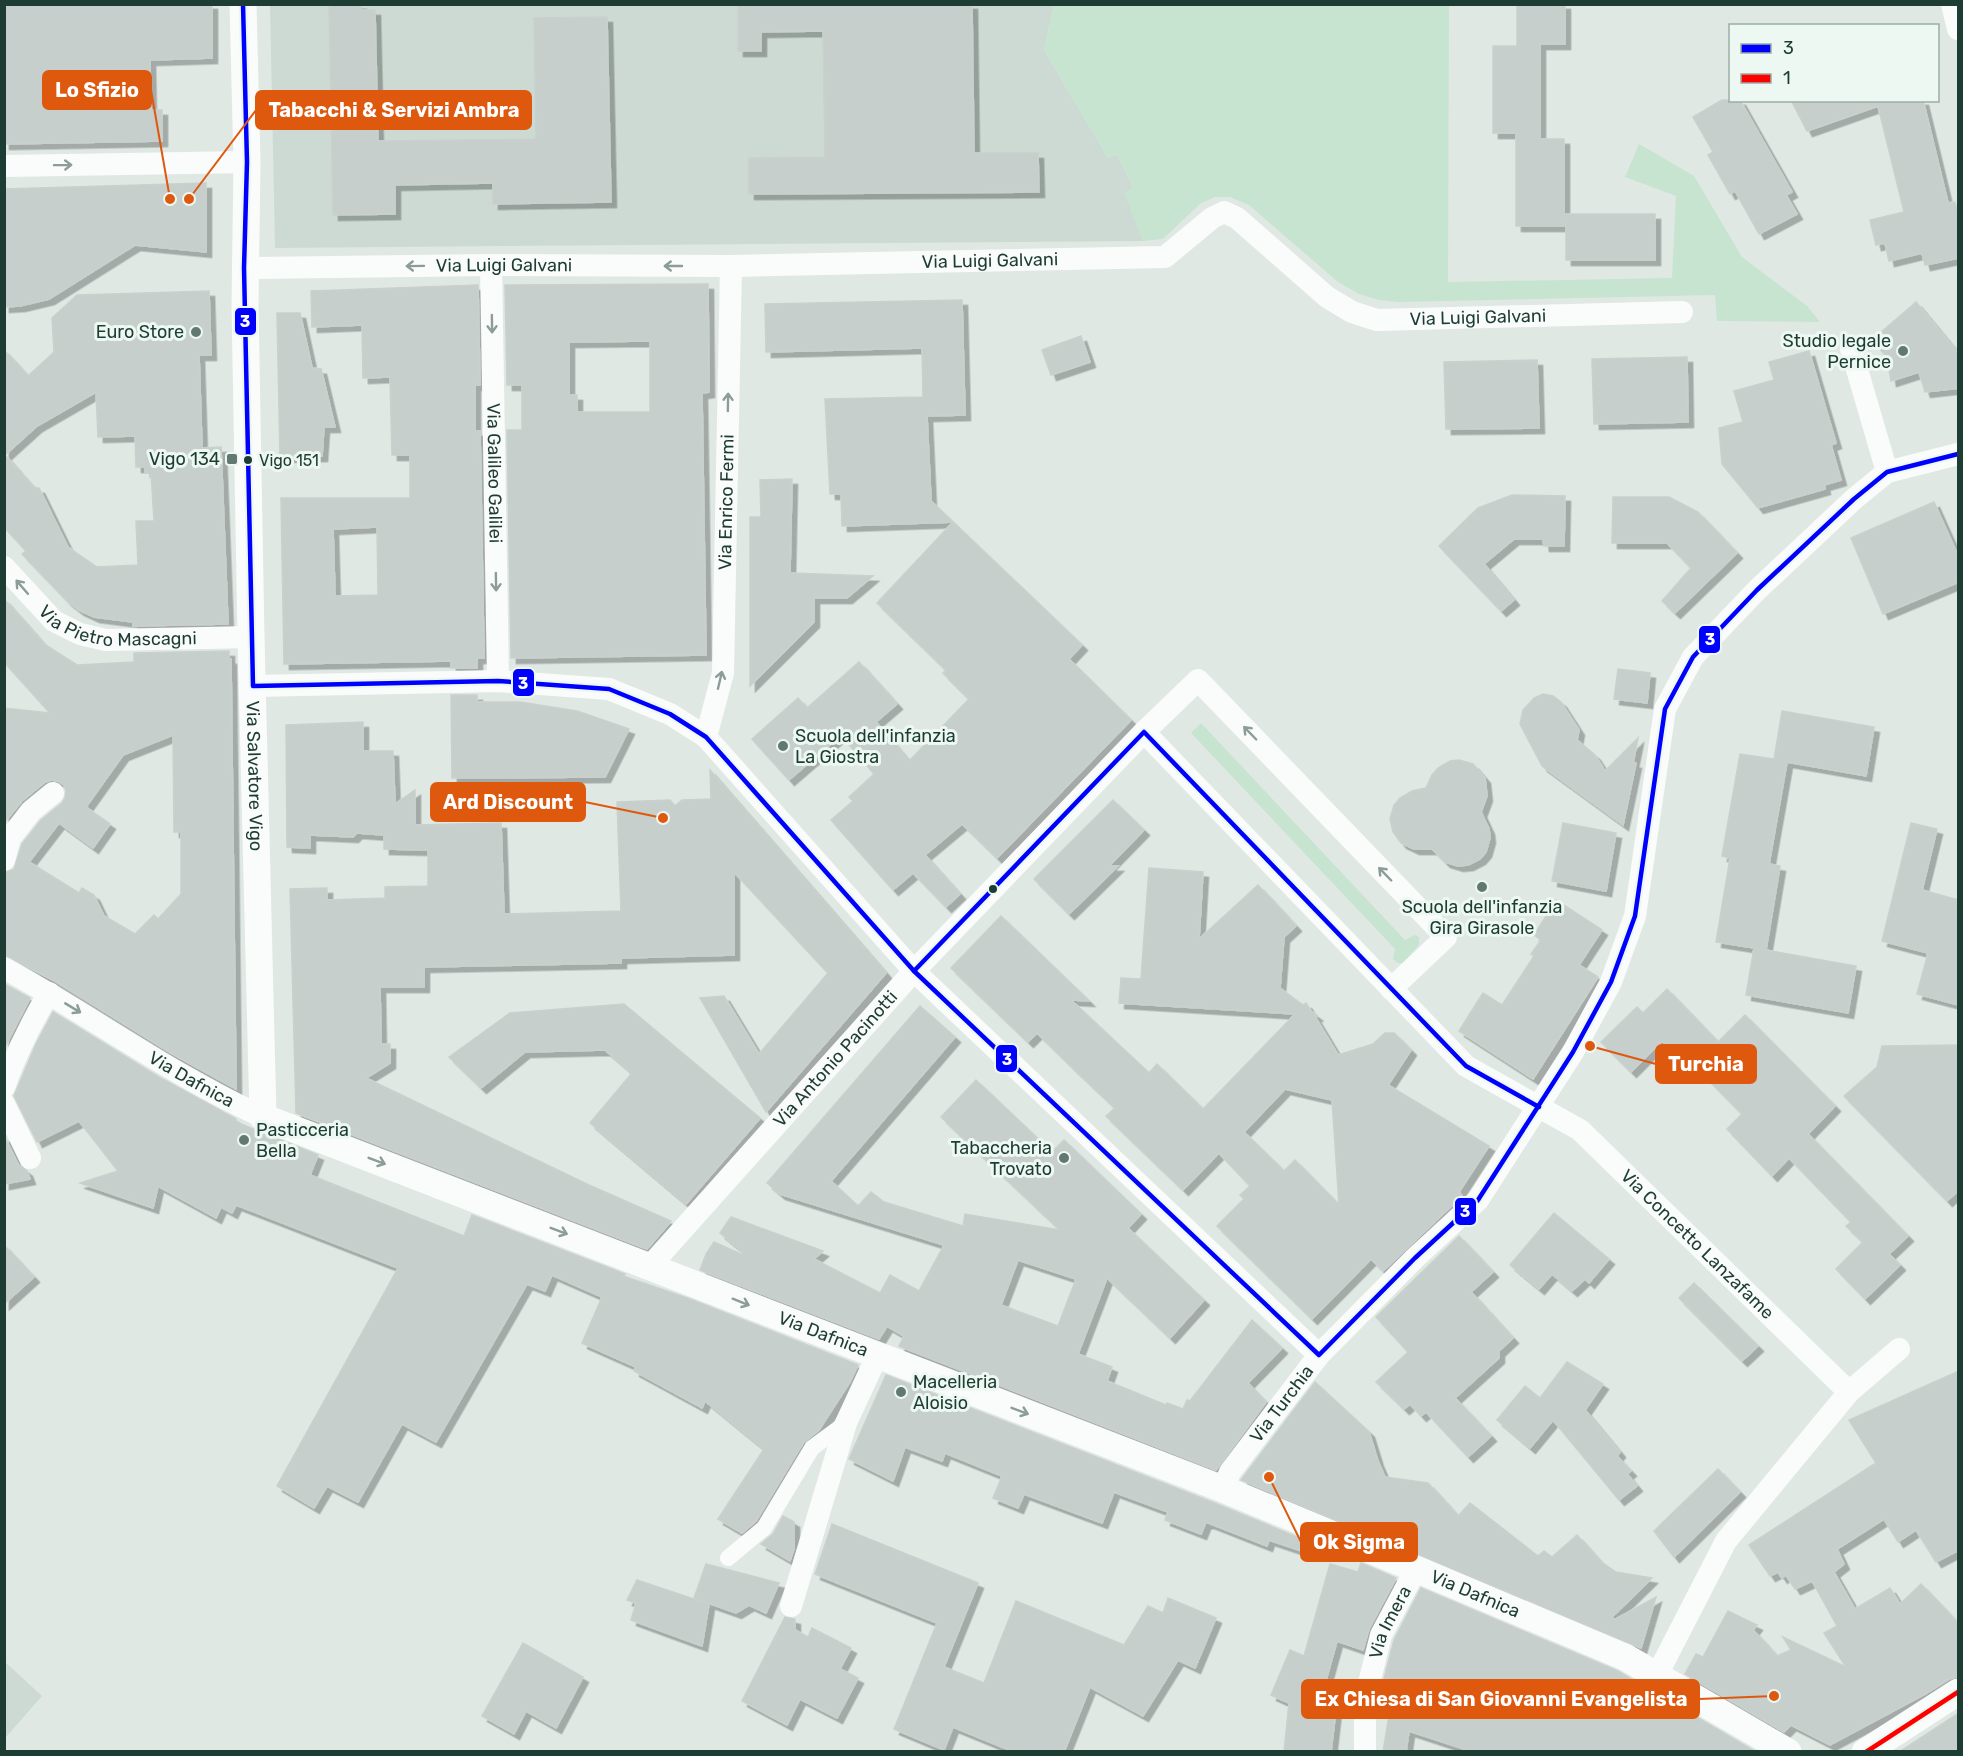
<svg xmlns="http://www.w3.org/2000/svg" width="1963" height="1756" font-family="Rubik,sans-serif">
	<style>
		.built { fill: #cddad4 }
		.green { fill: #c7e4d0 }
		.building { fill: #c7cfcc; stroke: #c9d1cd; stroke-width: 1.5; fill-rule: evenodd; filter: url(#shadow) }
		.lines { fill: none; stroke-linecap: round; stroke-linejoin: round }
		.pedestrian { stroke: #fafcfb; stroke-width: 16 }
		.minor { stroke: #fafcfb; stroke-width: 22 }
		.tertiary { stroke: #fafcfb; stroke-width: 27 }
		.bus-1-casing { stroke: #eef8f3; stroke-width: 9 }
		.bus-2-casing { stroke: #eef8f3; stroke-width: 9 }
		.bus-1 { stroke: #00f; stroke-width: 4.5 }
		.bus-2 { stroke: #f00; stroke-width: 4.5 }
		.oneway { stroke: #8c9c98 }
		.poi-dot { fill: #617972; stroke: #eef8f3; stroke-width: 2 }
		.bus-dot { fill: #1d3d34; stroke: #eef8f3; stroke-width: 2 }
		.labels { text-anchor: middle; stroke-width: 6; stroke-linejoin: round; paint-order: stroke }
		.bus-label { font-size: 16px; fill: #1d3d34; stroke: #eef8f3; text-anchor: start }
		.street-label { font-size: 18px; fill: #1d3d34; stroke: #eef8f3 }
		.poi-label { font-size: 18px; fill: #1d3d34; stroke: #eef8f3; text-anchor: end }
		.leader { fill: none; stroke: #de580e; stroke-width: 2 }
		.callout-dot { fill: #de580e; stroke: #eef8f3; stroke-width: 2 }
		.callout { fill: #de580e; stroke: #de580e; stroke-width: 2 }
		.callout-label { font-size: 20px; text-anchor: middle; font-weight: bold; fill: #fff }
		.line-badge { stroke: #eef8f3; stroke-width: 2 }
		.badge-label { font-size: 16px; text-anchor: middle; font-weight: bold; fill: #fff }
	</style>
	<defs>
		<filter id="shadow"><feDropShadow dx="5.5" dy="5.5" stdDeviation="0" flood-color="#0004"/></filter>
	</defs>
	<rect width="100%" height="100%" fill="#e0e8e4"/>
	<g class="built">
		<polygon points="270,5 1054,5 1044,50 1108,158 1117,154 1133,188 1125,193 1143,241 275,248"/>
		<polygon points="5,1662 42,1696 5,1738"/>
	</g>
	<g class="green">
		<polygon points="1054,5 1449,5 1448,282 1672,278 1676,196 1625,177 1639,144 1694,176 1742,257 1807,306 1820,322 1717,321 1715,295 1398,302 1379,300 1359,294 1338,282 1249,205 1230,197 1215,197 1201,203 1163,239 1143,241 1124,193 1133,188 1117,154 1108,158 1044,50"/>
		<polygon points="1201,723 1405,940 1415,935 1419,937 1419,945 1403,963 1398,963 1393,959 1395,949 1191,733"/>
	</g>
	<g class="building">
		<polygon points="4,4 212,4 212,58 150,60 151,110 162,110 162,141 4,144"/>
		<polygon points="329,4 361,4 361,10 375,10 378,141 536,139 534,18 607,17 611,202 493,204 493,183 395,185 395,214 333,215"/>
		<polygon points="738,4 972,4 974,153 1038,153 1039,192 749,194 749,158 825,157 823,31 761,32 761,51 738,51"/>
		<polygon points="1517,4 1565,4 1565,44 1540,44 1540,139 1564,139 1564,226 1516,226 1516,133 1493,133 1493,46 1517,46"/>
		<polygon points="1722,100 1740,100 1792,192 1786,195 1797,214 1759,234 1735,191 1730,194 1708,155 1713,152 1693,117"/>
		<polygon points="1791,100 1923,100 1948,203 1955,202 1959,217 1959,258 1925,265 1922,253 1889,261 1885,243 1876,245 1870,220 1904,212 1878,106 1807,131"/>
		<polygon points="206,183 206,252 135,245 49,299 20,306 4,307 4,189"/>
		<rect x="1566" y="214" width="89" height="46"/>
		<path d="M708 284 709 392 702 393 706 655 511 658 507 430H522V385H507L505 285ZM650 341V412H577V395H569V342Z"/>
		<path d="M478 285 480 385H475V431H480L484 658H477V668H451V661L284 664 281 498H410V455H392L390 377 363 378 362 325 312 327 311 291ZM377 527 378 595 335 596 333 529Z"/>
		<path d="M209 291 211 355H199L202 448 221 447 228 624 133 626V622L94 617 79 610 67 601 22 554 26 551 4 527V350L28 376 54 352 52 318 77 295ZM96 392 98 437 135 436 136 467H145V472H151L154 521H136L138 565 97 567 68 547 39 488H34L5 455 37 426Z"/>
		<polygon points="962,300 965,415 927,416 931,501 953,522 842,526 841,494 830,494 825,399 923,397 922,348 766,352 765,304"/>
		<polygon points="1916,302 1959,354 1959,388 1925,392 1919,372 1891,381 1887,357 1872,340"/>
		<polygon points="277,313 300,313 312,368 321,369 335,427 324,427 322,456 280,457"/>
		<polygon points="1081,336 1090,362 1051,375 1042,350"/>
		<polygon points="1809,351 1836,443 1831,445 1841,480 1824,485 1825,489 1758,508 1722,464 1719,428 1743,422 1734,391 1774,380 1769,362"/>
		<polygon points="1687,357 1688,422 1594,424 1592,359"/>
		<polygon points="1537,360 1539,428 1446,429 1444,362"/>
		<polygon points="792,479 790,573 873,576 847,598 814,598 814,622 750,686 750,517 761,517 760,480"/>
		<polygon points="1512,495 1565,496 1564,546 1544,546 1543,539 1514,539 1484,564 1514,600 1501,611 1439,546 1478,508"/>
		<polygon points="1613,497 1669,497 1698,512 1737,553 1675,613 1662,601 1691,568 1667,543 1612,543"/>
		<polygon points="1934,502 1959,558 1959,582 1883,614 1851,538"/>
		<polygon points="953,522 1082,645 1069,659 1131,720 997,858 962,824 925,855 960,894 946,907 913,873 893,890 831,820 853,801 849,797 874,774 841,735 789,780 752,739 798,698 807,708 859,662 897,704 876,722 909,761 969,699 943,673 946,670 877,603"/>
		<path d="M4 599 44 644 77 665 134 662V653L229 651V659H231L236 1089 171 1053 55 981 4 955V873L14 869 22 844 41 820 62 803 65 798 66 791 64 785 58 781 51 780 45 782 22 801 4 823V708L50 713 4 662ZM173 735 174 832H181V894L158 919 154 915 135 934 104 916 94 895 82 888 79 893 29 862 59 823 93 848 110 824 86 807 123 755Z"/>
		<polygon points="1618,669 1650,673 1647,703 1614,699"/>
		<polygon points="1543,694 1553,696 1561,702 1579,730 1577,740 1595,755 1605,771 1638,738 1633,763 1636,763 1623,825 1542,766 1520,724 1523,710 1534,698"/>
		<polygon points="451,695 477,695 477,702 520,702 577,711 629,729 605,777 452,778"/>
		<polygon points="1782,711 1874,727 1866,776 1787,762 1769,864 1780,866 1766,950 1716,942 1730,858 1722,856 1740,754 1774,759"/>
		<polygon points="363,722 363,751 393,751 395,804 415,790 415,825 501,823 504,914 621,911 617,802 670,800 675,806 682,800 711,799 710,770 886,973 766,1112 700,998 724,996 759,1054 828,973 734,872 734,955 621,958 621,963 424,967 424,987 380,987 381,1044 390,1044 390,1063 366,1078 589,1185 671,1221 647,1249 296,1113 290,889 327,888 327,900 385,898 385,887 428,886 428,850 384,849 384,835 357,833 353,837 310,835 310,848 287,847 286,725"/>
		<polygon points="1459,760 1473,764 1485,778 1487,796 1481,812 1489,829 1490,838 1486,852 1480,859 1468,865 1458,866 1445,862 1432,849 1414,849 1401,843 1393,832 1390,819 1394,805 1400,798 1412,791 1426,788 1432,775 1438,768 1450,761"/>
		<polygon points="1113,800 1144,830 1109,866 1118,866 1069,914 1034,879"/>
		<polygon points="1563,823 1616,833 1606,891 1552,881"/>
		<polygon points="1911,823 1937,829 1922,890 1959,900 1959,1005 1917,994 1928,953 1882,941"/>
		<path d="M1149 868 1203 872 1199 939 1258 885 1296 926 1284 937 1280 988 1303 1005 1306 1003 1311 1011 1318 1016 1314 1015 1338 1055 1373 1044 1385 1033H1394L1411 1050 1388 1085 1489 1146 1459 1192 1462 1196 1383 1271 1371 1259 1312 1319 1217 1226 1244 1199 1240 1195 1250 1186 1219 1153 1183 1190 1106 1116 1115 1108 1076 1071 1037 1033 1028 1042 951 968 1001 916 1089 1001 1071 1000 1149 1073 1157 1064 1203 1109 1295 1014 1119 1003 1121 978 1141 979ZM1285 1089 1332 1100 1339 1205 1295 1160 1284 1171 1244 1132Z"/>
		<polygon points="1556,900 1602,930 1579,965 1598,977 1533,1079 1459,1031 1483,993 1502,1005 1534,956 1531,954 1541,940 1534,935"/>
		<polygon points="1754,948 1856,966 1848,1013 1746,995"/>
		<polygon points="4,984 30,998 4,1049"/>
		<polygon points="1667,989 1718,1042 1745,1015 1835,1106 1808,1134 1908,1236 1889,1254 1900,1265 1865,1299 1836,1269 1863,1242 1846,1226 1851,1222 1789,1158 1772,1176 1727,1129 1742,1114 1679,1050 1675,1054 1662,1041 1631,1072 1601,1042 1637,1007 1643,1013"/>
		<polygon points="624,1004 760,1118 686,1204 590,1123 632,1073 605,1050 525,1052 481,1088 449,1057 510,1013"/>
		<path d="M920 1006 955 1037 831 1181 858 1206 871 1192 884 1202 963 1226 965 1214 1060 1230 941 1117 976 1080 1052 1152 1064 1140 1141 1214 1128 1228 1204 1300 1170 1338 1107 1278 1078 1354 1112 1367 1107 1381 1166 1405 1167 1403 1183 1409 1187 1400 1190 1401 1252 1320 1282 1348 1248 1383 1266 1402 1216 1470 899 1346 904 1336 887 1326 879 1339 700 1270 706 1254 714 1242 741 1254 743 1252 720 1233 731 1217 823 1251 814 1259 880 1293 890 1275 919 1291 944 1245 780 1194 767 1183ZM1018 1260 1076 1279 1058 1326 1001 1305Z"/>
		<polygon points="53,1012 157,1076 236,1119 236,1122 318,1155 310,1175 464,1236 472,1215 625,1274 623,1276 690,1299 858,1365 850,1382 819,1430 803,1443 756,1521 742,1533 718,1519 764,1449 705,1401 702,1408 634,1371 636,1367 582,1343 602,1297 552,1275 545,1291 527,1284 436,1442 402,1424 358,1502 327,1486 314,1508 277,1486 398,1268 236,1205 232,1213 221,1207 216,1218 158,1186 153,1208 80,1183 118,1171 79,1121 37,1142 14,1096 36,1044"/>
		<polygon points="1959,1045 1959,1190 1947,1201 1844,1096 1877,1067 1882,1046"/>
		<polygon points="4,1136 18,1164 27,1171 30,1179 4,1184"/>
		<polygon points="1554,1213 1609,1259 1589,1283 1585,1279 1572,1291 1552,1274 1539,1289 1510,1265"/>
		<polygon points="1459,1236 1493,1272 1471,1292 1513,1338 1499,1351 1499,1358 1455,1398 1491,1436 1468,1457 1426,1412 1421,1416 1410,1404 1404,1409 1376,1382 1408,1352 1376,1317"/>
		<polygon points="4,1245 34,1277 4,1304"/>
		<polygon points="1694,1283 1758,1346 1742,1361 1679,1298"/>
		<polygon points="1567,1362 1603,1384 1585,1410 1620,1452 1617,1456 1631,1471 1627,1474 1637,1486 1619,1500 1553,1420 1530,1448 1497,1420 1525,1386 1540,1398"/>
		<polygon points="1959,1371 1959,1550 1936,1562 1916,1530 1898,1542 1884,1519 1837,1549 1844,1564 1834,1572 1855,1609 1890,1588 1900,1604 1921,1584 1959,1624 1959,1676 1949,1679 1925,1694 1830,1745 1791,1725 1784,1732 1685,1674 1696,1654 1703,1657 1728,1611 1757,1625 1753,1630 1777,1656 1791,1650 1783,1637 1846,1667 1824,1633 1837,1626 1812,1581 1795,1589 1786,1575 1782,1578 1778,1572 1770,1576 1749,1545 1876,1463 1849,1420"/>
		<polygon points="886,1375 1217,1504 1314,1544 1311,1554 1269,1540 1267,1546 1206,1522 1201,1534 1165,1520 1168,1512 1114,1492 1102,1523 1024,1494 1018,1508 993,1498 1002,1476 945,1453 942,1461 905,1447 893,1481 849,1459"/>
		<polygon points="1315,1382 1369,1432 1378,1461 1385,1477 1428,1483 1458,1516 1470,1503 1538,1556 1544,1551 1552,1557 1577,1535 1600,1561 1616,1572 1652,1578 1612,1617 1614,1620 1656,1597 1641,1648 1241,1480"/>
		<polygon points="1718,1469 1740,1492 1674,1557 1654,1531"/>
		<polygon points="783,1516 794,1522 794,1549 790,1561 761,1544 773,1534"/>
		<polygon points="832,1524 978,1583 944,1667 984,1683 1016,1601 1124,1645 1148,1606 1163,1613 1168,1598 1216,1618 1195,1668 1178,1660 1143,1716 1090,1687 1064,1752 1014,1752 953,1727 944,1750 894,1729 937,1623 815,1574"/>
		<polygon points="1361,1563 1396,1578 1369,1629 1363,1650 1337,1641 1325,1684 1338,1692 1331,1752 1284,1752 1289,1703 1271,1695 1290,1650 1304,1656 1330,1564 1358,1572"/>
		<polygon points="706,1564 779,1583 766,1613 749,1605 736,1613 694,1598"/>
		<polygon points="637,1580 709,1604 702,1646 631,1620 636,1603 627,1600"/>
		<polygon points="1421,1588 1618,1671 1633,1680 1632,1683 1671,1702 1756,1752 1473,1752 1409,1731 1406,1752 1383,1752 1391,1702 1380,1699 1380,1694 1394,1640"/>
		<polygon points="785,1617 795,1619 795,1630 808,1637 812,1628 851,1648 840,1669 858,1678 837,1718 800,1699 787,1725 742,1701"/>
		<polygon points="523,1643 583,1677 556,1728 526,1711 514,1734 482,1716"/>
		<polygon points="1959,1713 1959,1752 1899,1752"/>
	</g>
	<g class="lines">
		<polyline class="pedestrian" points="728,1558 764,1528 812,1448 846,1423"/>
		<g class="minor">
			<polyline points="1952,4 1958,29"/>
			<polyline points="4,166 247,162"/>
			<path id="s1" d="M491 265 498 681"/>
			<path id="s2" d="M244 268 491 265 731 266 1165 257 1212 218 1224 212 1237 218 1327 297 1352 312 1377 320 1682 312"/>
			<polyline points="1851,349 1887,472"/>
			<path id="s3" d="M4 567 54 621 80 634 106 640 251 637"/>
			<polyline points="253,686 498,681 609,689 670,714 706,737 914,971 1319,1355"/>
			<polyline points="1144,732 1198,680 1446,937 1391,989"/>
			<path id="s4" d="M706 737 723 673 731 266"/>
			<polyline points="4,860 10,838 31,811 53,793"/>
			<path id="s5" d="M4 968C91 1016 173 1076 263 1117"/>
			<path d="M4 1087C16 1053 31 1023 49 993"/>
			<polyline points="4,1104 30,1158"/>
			<path id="s6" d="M650 1266 914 971 1144 732 1466 1066 1580 1130 1849 1392"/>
			<path id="s7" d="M1223 1489 1230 1472 1319 1355 1415 1258 1478 1200 1573 1052 1611 982 1635 916 1665 709 1693 657 1757 590 1854 499 1887 472 1958 454"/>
			<polyline points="791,1606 846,1423 877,1356"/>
			<polyline points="1657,1675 1726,1541 1849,1392 1899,1349"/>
			<path id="s8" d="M1365 1752V1699L1381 1635 1416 1569"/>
		</g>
		<g class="tertiary">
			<path id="s9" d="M243 4 247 162 245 306 251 637 263 1117 1223 1489 1416 1569 1625 1657 1788 1752"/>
			<polyline points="1865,1752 1958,1692"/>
		</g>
		<g class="bus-1-casing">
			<g id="bus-1">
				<polyline points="243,4 247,162 244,268 253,686 498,681 609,689 670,714 706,737 914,971 1319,1355 1415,1258 1478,1200 1573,1052 1611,982 1635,916 1665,709 1693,657 1757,590 1854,499 1887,472 1958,454"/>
				<polyline points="914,971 1144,732 1466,1066 1539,1107"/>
			</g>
		</g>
		<g class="bus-2-casing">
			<polyline id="bus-2" points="1866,1752 1958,1692"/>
		</g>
		<use href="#bus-1" class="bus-1"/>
		<use href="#bus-2" class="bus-2"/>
	</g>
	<defs><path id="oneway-shaft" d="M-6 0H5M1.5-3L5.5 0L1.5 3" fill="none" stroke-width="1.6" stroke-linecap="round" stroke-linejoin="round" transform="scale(1.5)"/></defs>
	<g class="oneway">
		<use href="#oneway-shaft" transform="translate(63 165) rotate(-1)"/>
		<use href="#oneway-shaft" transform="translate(415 266) rotate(179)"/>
		<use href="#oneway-shaft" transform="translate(673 266) rotate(-180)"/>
		<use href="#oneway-shaft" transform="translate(492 324) rotate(89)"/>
		<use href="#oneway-shaft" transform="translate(728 402) rotate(-89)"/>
		<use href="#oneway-shaft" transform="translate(496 582) rotate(89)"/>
		<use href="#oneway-shaft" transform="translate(22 587) rotate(-131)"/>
		<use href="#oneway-shaft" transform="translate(720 680) rotate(-77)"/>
		<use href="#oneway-shaft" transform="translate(1250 733) rotate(-134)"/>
		<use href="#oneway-shaft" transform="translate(1385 874) rotate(-134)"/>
		<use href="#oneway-shaft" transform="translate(73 1008) rotate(31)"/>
		<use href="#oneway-shaft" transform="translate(377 1161) rotate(21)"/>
		<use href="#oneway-shaft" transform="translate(559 1231) rotate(21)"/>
		<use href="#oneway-shaft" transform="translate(741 1302) rotate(22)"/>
		<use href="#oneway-shaft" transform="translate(1020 1411) rotate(21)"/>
	</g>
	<g class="poi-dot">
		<circle cx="196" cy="332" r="6"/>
		<circle cx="1903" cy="351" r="6"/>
		<rect x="226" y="453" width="12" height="12" rx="3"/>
		<circle cx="783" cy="746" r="6"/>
		<circle cx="1482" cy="887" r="6"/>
		<circle cx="244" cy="1140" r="6"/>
		<circle cx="1064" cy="1158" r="6"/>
		<circle cx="901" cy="1392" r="6"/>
	</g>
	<g class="bus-dot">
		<circle cx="248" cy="460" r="5"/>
		<circle cx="993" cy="889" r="5"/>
	</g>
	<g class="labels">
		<g class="bus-label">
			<text x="259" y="466">Vigo 151</text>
		</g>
		<g class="street-label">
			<text dy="6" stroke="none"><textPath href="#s2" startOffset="746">Via Luigi Galvani</textPath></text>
			<text dy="6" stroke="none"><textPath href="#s2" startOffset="260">Via Luigi Galvani</textPath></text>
			<text dy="6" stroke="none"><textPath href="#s2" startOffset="1286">Via Luigi Galvani</textPath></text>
			<text dy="6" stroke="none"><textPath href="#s1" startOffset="208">Via Galileo Galilei</textPath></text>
			<text dy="6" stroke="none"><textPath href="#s4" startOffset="237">Via Enrico Fermi</textPath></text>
			<text dy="6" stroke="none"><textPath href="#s3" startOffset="138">Via Pietro Mascagni</textPath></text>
			<text dy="6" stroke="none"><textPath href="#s9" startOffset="772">Via Salvatore Vigo</textPath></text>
			<text dy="6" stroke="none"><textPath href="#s6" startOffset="278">Via Antonio Pacinotti</textPath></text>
			<text dy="6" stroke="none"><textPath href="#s5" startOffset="218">Via Dafnica</textPath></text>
			<text dy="6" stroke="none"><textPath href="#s6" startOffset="1486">Via Concetto Lanzafame</textPath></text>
			<text dy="6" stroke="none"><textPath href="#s9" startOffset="1714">Via Dafnica</textPath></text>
			<text dy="6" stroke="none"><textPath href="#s7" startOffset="104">Via Turchia</textPath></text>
			<text dy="6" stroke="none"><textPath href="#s9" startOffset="2416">Via Dafnica</textPath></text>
			<text dy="6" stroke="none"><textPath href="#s8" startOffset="134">Via Imera</textPath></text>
		</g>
		<g class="poi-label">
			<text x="184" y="338">Euro Store</text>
			<text x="1891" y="347">Studio legale<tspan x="1891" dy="21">Pernice</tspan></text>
			<text x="220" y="465">Vigo 134</text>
			<text x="795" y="742" text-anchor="start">Scuola dell'infanzia<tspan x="795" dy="21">La Giostra</tspan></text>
			<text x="1482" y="913" text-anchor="middle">Scuola dell'infanzia<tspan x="1482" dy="21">Gira Girasole</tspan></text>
			<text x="256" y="1136" text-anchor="start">Pasticceria<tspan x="256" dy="21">Bella</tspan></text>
			<text x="1052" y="1154">Tabaccheria<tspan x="1052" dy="21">Trovato</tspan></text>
			<text x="913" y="1388" text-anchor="start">Macelleria<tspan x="913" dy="21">Aloisio</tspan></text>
		</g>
	</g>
	<path class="leader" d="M170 199L151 90M189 199L256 110M663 818L585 802M1590 1046L1656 1064M1269 1477L1301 1542M1774 1696L1699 1699"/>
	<g class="callout-dot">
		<circle cx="170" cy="199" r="6"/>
		<circle cx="189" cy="199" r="6"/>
		<circle cx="663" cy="818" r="6"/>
		<circle cx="1590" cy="1046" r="6"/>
		<circle cx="1269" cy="1477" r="6"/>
		<circle cx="1774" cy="1696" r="6"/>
	</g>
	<g class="callout">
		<rect x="43" y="71" width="108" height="38" rx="6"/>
		<rect x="256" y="91" width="275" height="38" rx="6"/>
		<rect x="431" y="783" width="154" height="38" rx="6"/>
		<rect x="1656" y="1045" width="100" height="38" rx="6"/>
		<rect x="1301" y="1523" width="116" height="38" rx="6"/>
		<rect x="1302" y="1680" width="397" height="38" rx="6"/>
	</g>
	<g class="callout-label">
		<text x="97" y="97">Lo Sfizio</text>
		<text x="394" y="117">Tabacchi &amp; Servizi Ambra</text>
		<text x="508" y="809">Ard Discount</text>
		<text x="1706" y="1071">Turchia</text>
		<text x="1359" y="1549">Ok Sigma</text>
		<text x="1501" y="1706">Ex Chiesa di San Giovanni Evangelista</text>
	</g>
	<g class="line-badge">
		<rect x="234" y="307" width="23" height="29" rx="6" fill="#00f"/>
		<rect x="1698" y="625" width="23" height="29" rx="6" fill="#00f"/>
		<rect x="512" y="668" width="23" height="29" rx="6" fill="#00f"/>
		<rect x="995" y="1044" width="23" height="29" rx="6" fill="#00f"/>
		<rect x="1454" y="1197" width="23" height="29" rx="6" fill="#00f"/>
	</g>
	<g class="badge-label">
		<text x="245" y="327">3</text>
		<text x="1710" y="645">3</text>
		<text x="523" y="689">3</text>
		<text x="1007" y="1065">3</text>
		<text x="1465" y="1217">3</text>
	</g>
	<rect width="1963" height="1756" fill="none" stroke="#1d3d34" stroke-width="12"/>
	<rect x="1729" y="24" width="210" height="78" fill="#eef8f3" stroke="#9aada7" stroke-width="1.5"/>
	<rect x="1741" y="44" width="30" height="9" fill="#0000ff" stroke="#9aada7" stroke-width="1.5"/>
	<text x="1783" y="54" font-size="18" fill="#1d3d34">3</text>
	<rect x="1741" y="74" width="30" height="9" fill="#ff0000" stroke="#9aada7" stroke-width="1.5"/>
	<text x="1783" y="84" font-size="18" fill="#1d3d34">1</text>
</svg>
